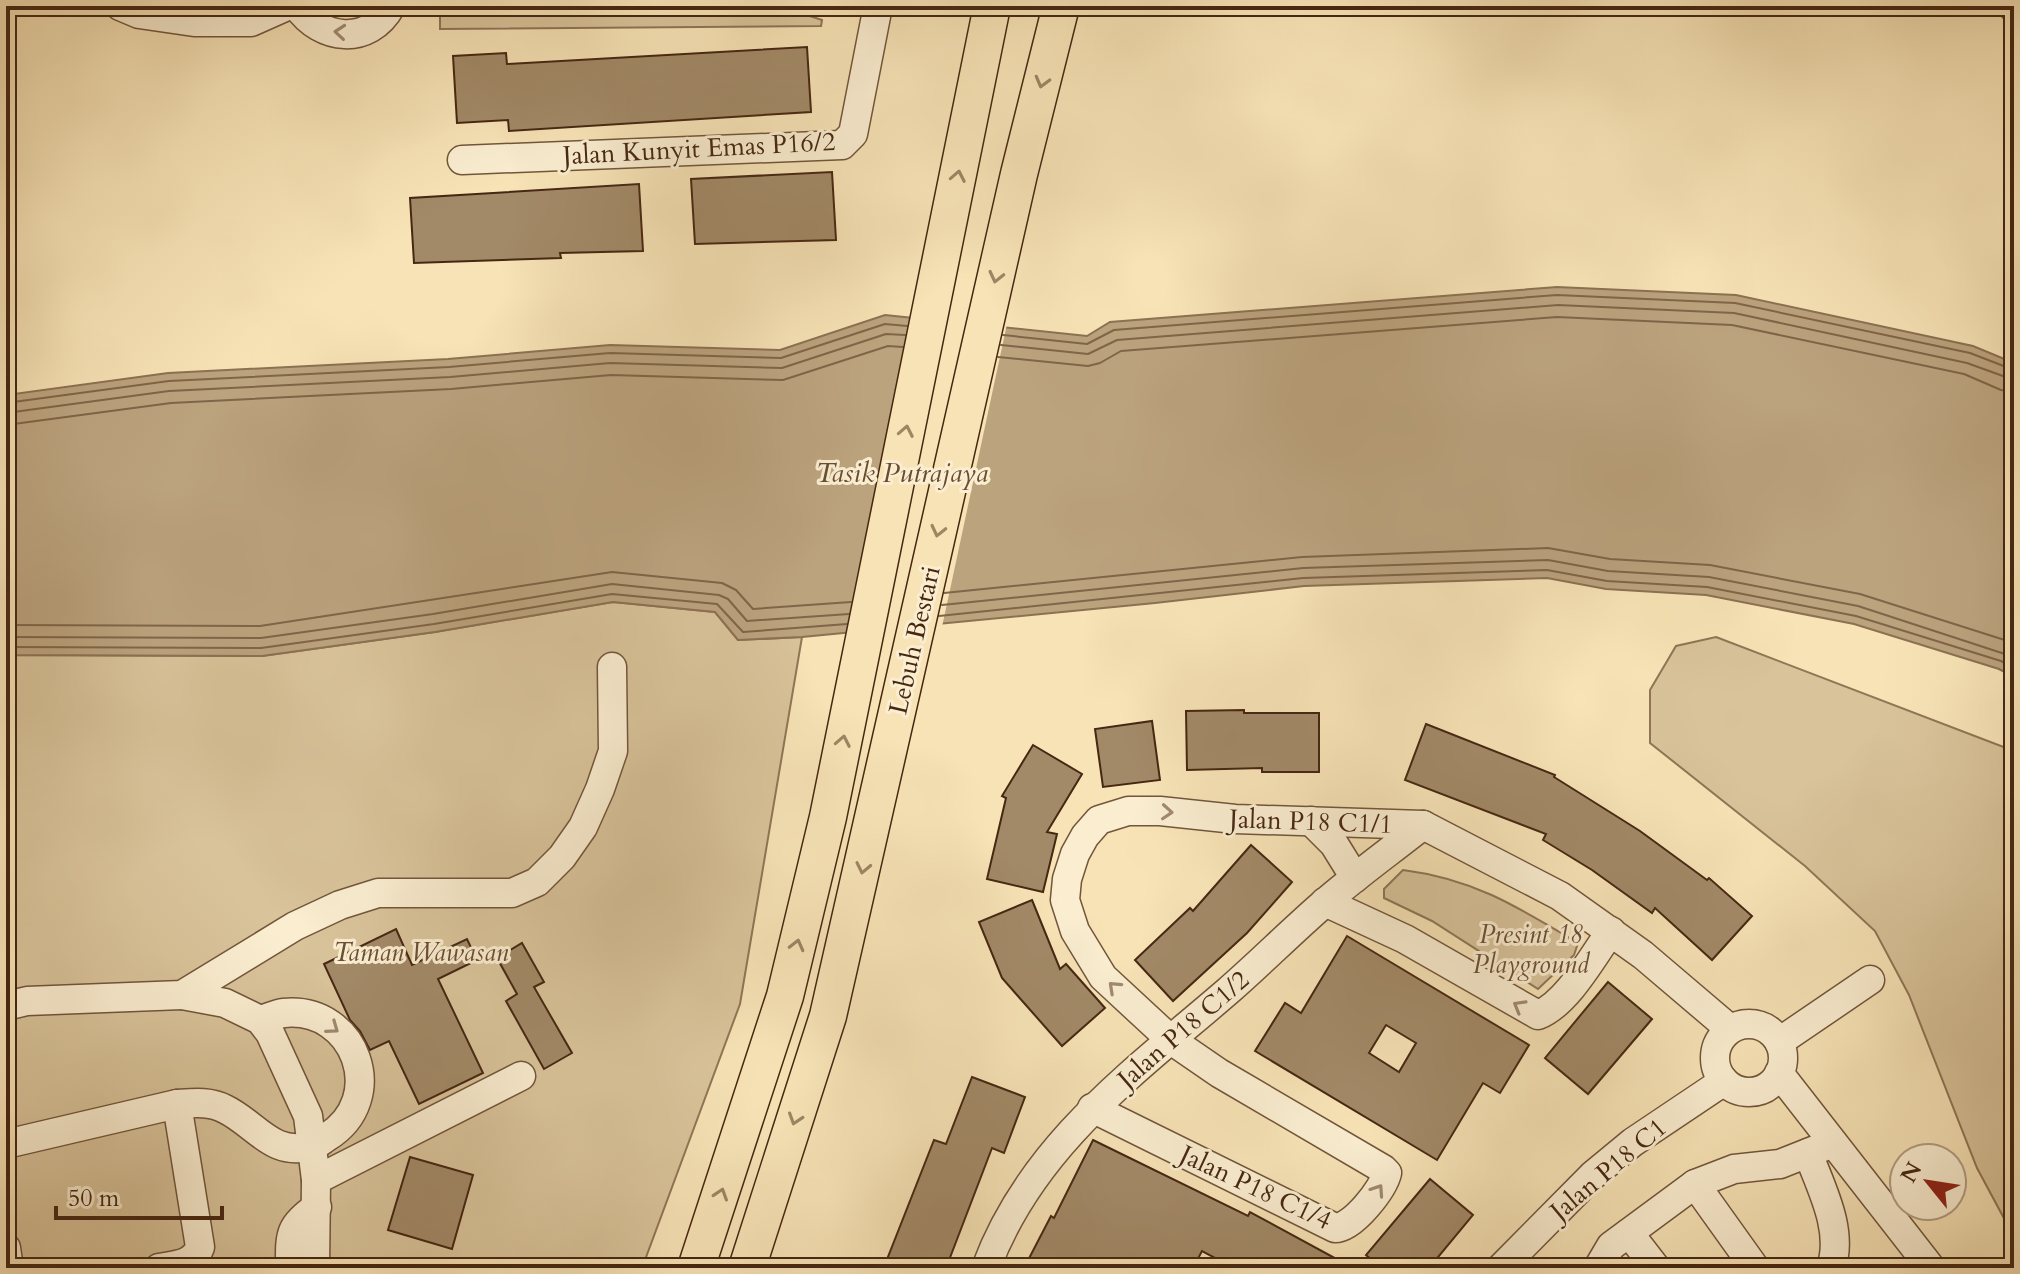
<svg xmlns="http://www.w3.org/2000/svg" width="2020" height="1274" font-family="Cardo,serif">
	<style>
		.green { fill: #d9c39a; stroke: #907556; stroke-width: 2 }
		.water { fill: #bba37e; stroke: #8c7153; stroke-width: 2 }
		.pier { fill: #f7e3b6 }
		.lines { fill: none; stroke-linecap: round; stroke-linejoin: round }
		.shore { stroke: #806548; stroke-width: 2 }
		.building { fill: #a28967; stroke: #462712; stroke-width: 2; fill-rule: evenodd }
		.minor-casing { stroke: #72563b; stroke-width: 31 }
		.major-casing { stroke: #462712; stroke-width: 39 }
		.minor { stroke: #faedd0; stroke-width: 28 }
		.major { stroke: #f7e3b6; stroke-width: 36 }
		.oneway { stroke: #a08a71 }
		.oneway2 { stroke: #9e8564 }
		.labels { text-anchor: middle; stroke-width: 6; stroke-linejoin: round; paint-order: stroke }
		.street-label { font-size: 26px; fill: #462712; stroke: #faedd0 }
		.park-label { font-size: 26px; font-style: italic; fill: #6b4e34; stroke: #faedd0 }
		.water-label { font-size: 28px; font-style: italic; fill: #694c32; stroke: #faedd0 }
	</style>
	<rect width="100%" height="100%" fill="#f7e3b6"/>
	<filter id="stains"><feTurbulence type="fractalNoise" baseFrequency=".0025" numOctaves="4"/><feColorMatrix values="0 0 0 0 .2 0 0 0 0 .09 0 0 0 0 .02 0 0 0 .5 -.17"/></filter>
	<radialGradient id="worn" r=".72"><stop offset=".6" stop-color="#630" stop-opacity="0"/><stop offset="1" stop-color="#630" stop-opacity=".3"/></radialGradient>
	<g class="green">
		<polygon points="440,6 779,6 822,20 821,26 440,29"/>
		<polygon points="613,602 715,612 738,640 802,637 740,1004 642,1268 6,1268 6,655 262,656 435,632"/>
		<polygon points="1716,637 2014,751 2014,1237 1977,1168 1909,995 1875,931 1805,866 1650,743 1650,690 1676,646"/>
		<path d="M1403 870C1474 879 1518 907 1578 943L1574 955 1538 989 1432 921 1384 898V889Z"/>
	</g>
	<polygon class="water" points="1557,287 1736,295 1973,346 2014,363 2014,677 1999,669 1854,624 1706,595 1606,589 1547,578 1304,586 1155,603 802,637 738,640 715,612 613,602 435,632 262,656 6,655 6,395 168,373 448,359 610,345 780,350 885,315 1087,336 1110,322"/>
	<polygon class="pier" points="913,314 1007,324 942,627 845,637"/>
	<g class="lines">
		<g class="shore">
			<polyline points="1003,335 1087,344 1114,330 1557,295 1735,303 1970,353 2014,370"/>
			<polyline points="1001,345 1088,354 1117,340 1558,305 1734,313 1967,363 2014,380"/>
			<polyline points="998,357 1088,366 1100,363 1121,351 1557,317 1732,325 1964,374 2001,390 2014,392"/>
			<polyline points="6,403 169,381 449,367 610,353 781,358 885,324 907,326"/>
			<polyline points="6,413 169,391 450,377 610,363 782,368 886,334 905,335"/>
			<polyline points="6,425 171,403 451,389 611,375 783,380 888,346 903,347"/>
			<polyline points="944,593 1302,557 1548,548 1610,559 1710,565 1860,594 2014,643"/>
			<polyline points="942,605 1303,568 1548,560 1608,571 1709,577 1858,606 2014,657"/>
			<polyline points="939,616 1303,578 1547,570 1607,581 1707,587 1856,616 2001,661 2014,668"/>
			<polyline points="6,625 260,626 612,572 722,583 736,590 753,609 851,602"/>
			<polyline points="6,637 261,638 433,614 612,584 719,595 728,599 747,621 849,614"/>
			<polyline points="6,647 261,648 434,624 612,594 717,604 743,632 847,624"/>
		</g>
	</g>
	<g class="building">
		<polygon points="807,47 811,112 509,131 508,120 457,123 453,56 506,53 507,64"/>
		<polygon points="832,172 836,240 695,244 691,179"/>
		<polygon points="639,184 643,251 560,253 561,258 414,263 410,198"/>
		<polygon points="1244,710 1244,713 1319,713 1319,772 1262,772 1262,768 1187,770 1186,711"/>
		<polygon points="1152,721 1160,780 1103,787 1095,729"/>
		<polygon points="1426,724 1555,775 1554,777 1640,831 1707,880 1709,878 1752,916 1712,960 1655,908 1652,913 1592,870 1543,840 1546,834 1405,780"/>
		<polygon points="1033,745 1082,774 1047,832 1057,834 1043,892 987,879 1006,798 1002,796"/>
		<polygon points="1251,845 1292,882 1247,933 1173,1001 1135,960 1190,908 1193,911"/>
		<polygon points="1032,900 1060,969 1066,964 1105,1008 1062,1046 1002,978 979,922"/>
		<polygon points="396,929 412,965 467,939 477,960 438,979 483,1073 419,1104 389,1041 370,1050 360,1031 350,1020 324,964"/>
		<path d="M1347 936 1529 1045 1500 1093 1483 1083 1437 1160 1255 1051 1285 1003 1301 1013ZM1386 1025 1416 1043 1399 1072 1369 1053Z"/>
		<polygon points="522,943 544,982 534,987 572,1053 544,1069 506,1001 517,994 497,958"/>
		<polygon points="1608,982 1652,1019 1588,1094 1545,1058"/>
		<polygon points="972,1077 1025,1097 1004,1153 992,1148 946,1268 901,1268 886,1262 934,1140 946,1144"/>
		<polygon points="1093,1140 1248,1216 1250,1212 1353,1268 1234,1268 1202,1251 1193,1268 1024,1268 1051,1216 1054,1218"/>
		<polygon points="410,1157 473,1175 452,1249 388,1230"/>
		<polygon points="1430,1179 1473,1215 1429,1268 1382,1268 1366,1255"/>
	</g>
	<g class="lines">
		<g class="minor-casing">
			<g id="minor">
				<polyline points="120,6 139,14 194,22 251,22 287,6"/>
				<path d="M297 6C321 41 369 46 391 6"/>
				<polyline points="2012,6 2014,8"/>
				<polyline points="462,160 842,145 853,134 878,6"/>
				<polyline points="1311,821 1334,844 1355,878"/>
				<path d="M1325 902 1405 939 1538 1015C1567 1004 1593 956 1611 931"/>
				<polyline points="182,995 225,1003 260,1020 270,1033 308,1116 316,1180 315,1268"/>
				<polyline points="6,1006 27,1001 182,995 295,926 340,905 378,893 512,893 537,882 562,857 583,827 600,789 613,751 612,667"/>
				<circle cx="1749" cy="1058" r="34"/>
				<polyline points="1779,1042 1870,980"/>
				<polyline points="1779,1073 1931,1268"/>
				<path d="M1092 1108 1335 1228C1353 1228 1383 1189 1387 1173L1383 1169 1219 1073 1171 1040 1103 977 1075 931 1065 900 1067 879 1075 854 1085 836 1099 820 1128 811H1160L1235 819 1423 825 1560 896 1643 955 1730 1029"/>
				<path d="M6 1144 177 1104C193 1103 210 1101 225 1109 256 1124 272 1157 311 1146 317 1145 322 1140 327 1137 389 1099 356 1006 284 1013 276 1014 268 1018 260 1020"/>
				<path d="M1808 1153C1821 1188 1844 1230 1831 1268"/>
				<polyline points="316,1180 521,1076"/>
				<polyline points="1695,1184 1755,1268"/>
				<polyline points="1629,1233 1656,1268"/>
				<polyline points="6,1248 9,1268"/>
				<path d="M159 1268C175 1265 194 1265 200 1247L177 1104"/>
				<path d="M290 1268C290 1236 288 1226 317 1207"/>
				<path d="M986 1268C1031 1146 1133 1073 1228 991 1260 963 1290 933 1322 905 1354 877 1389 852 1423 825"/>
				<polyline points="1501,1268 1593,1175 1633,1142 1724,1081"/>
				<polyline points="1598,1268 1611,1246 1695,1184 1734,1169 1780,1164 1833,1143"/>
			</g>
		</g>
		<g class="major-casing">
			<g id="major">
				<polyline points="696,1268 785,996 828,817 992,6"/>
				<polyline points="747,1268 828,1016 1019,174 1061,6"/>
			</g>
		</g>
		<use href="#minor" class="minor"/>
		<use href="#major" class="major"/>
	</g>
	<defs><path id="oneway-chevron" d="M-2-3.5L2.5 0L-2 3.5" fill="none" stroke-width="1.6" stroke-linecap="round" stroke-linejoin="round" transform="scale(2)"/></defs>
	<g class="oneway">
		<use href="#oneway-chevron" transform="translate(340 32) rotate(-175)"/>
		<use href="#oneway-chevron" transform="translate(1167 812) rotate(4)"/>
		<use href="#oneway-chevron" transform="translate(1114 987) rotate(-137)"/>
		<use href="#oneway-chevron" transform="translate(1519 1006) rotate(-150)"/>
		<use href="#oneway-chevron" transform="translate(333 1028) rotate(36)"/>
		<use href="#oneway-chevron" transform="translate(1378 1190) rotate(-56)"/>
	</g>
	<g class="oneway2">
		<use href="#oneway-chevron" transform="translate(1042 82) rotate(105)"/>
		<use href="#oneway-chevron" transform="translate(958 176) rotate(-79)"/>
		<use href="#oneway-chevron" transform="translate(996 277) rotate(103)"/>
		<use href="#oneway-chevron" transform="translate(906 431) rotate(-79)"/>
		<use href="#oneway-chevron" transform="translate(938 531) rotate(103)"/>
		<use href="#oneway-chevron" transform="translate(843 741) rotate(-79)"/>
		<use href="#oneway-chevron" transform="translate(863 868) rotate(102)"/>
		<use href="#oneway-chevron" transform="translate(797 945) rotate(-76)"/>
		<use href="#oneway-chevron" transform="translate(795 1119) rotate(108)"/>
		<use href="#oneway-chevron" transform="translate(721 1194) rotate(-72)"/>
	</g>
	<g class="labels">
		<g class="street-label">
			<text transform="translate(699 148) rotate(-3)" y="9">Jalan Kunyit Emas P16/2</text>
			<text transform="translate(914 640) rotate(-77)" y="9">Lebuh Bestari</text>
			<text transform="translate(1311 821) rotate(2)" y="9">Jalan P18 C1/1</text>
			<text transform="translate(1183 1029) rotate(-41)" y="9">Jalan P18 C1/2</text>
			<text transform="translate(1608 1169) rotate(-40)" y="9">Jalan P18 C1</text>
			<text transform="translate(1256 1187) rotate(25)" y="9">Jalan P18 C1/4</text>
		</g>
		<g class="park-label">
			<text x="1531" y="943">Presint 18<tspan x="1531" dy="30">Playground</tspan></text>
			<text x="421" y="961">Taman Wawasan</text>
		</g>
		<g class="water-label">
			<text x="902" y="482">Tasik Putrajaya</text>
		</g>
	</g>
	<rect width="2020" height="1274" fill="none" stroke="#f7e3b6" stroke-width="32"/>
	<rect x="8" y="8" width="2004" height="1258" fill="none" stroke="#462712" stroke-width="4"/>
	<rect x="16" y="16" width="1988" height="1242" fill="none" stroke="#462712" stroke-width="2"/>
	<g transform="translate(1928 1182) rotate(300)"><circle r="38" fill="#faedd0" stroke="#b29e84" stroke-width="2"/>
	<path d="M0-6L14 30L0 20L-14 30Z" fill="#8f2418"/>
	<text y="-12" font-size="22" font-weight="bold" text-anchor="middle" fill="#462712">N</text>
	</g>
	<path d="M56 1206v12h166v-12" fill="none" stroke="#462712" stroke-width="4"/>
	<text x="68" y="1206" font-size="24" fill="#462712" stroke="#faedd0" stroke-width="6" paint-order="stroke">50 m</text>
	<rect width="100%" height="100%" filter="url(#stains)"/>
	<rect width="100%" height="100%" fill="url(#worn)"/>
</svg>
